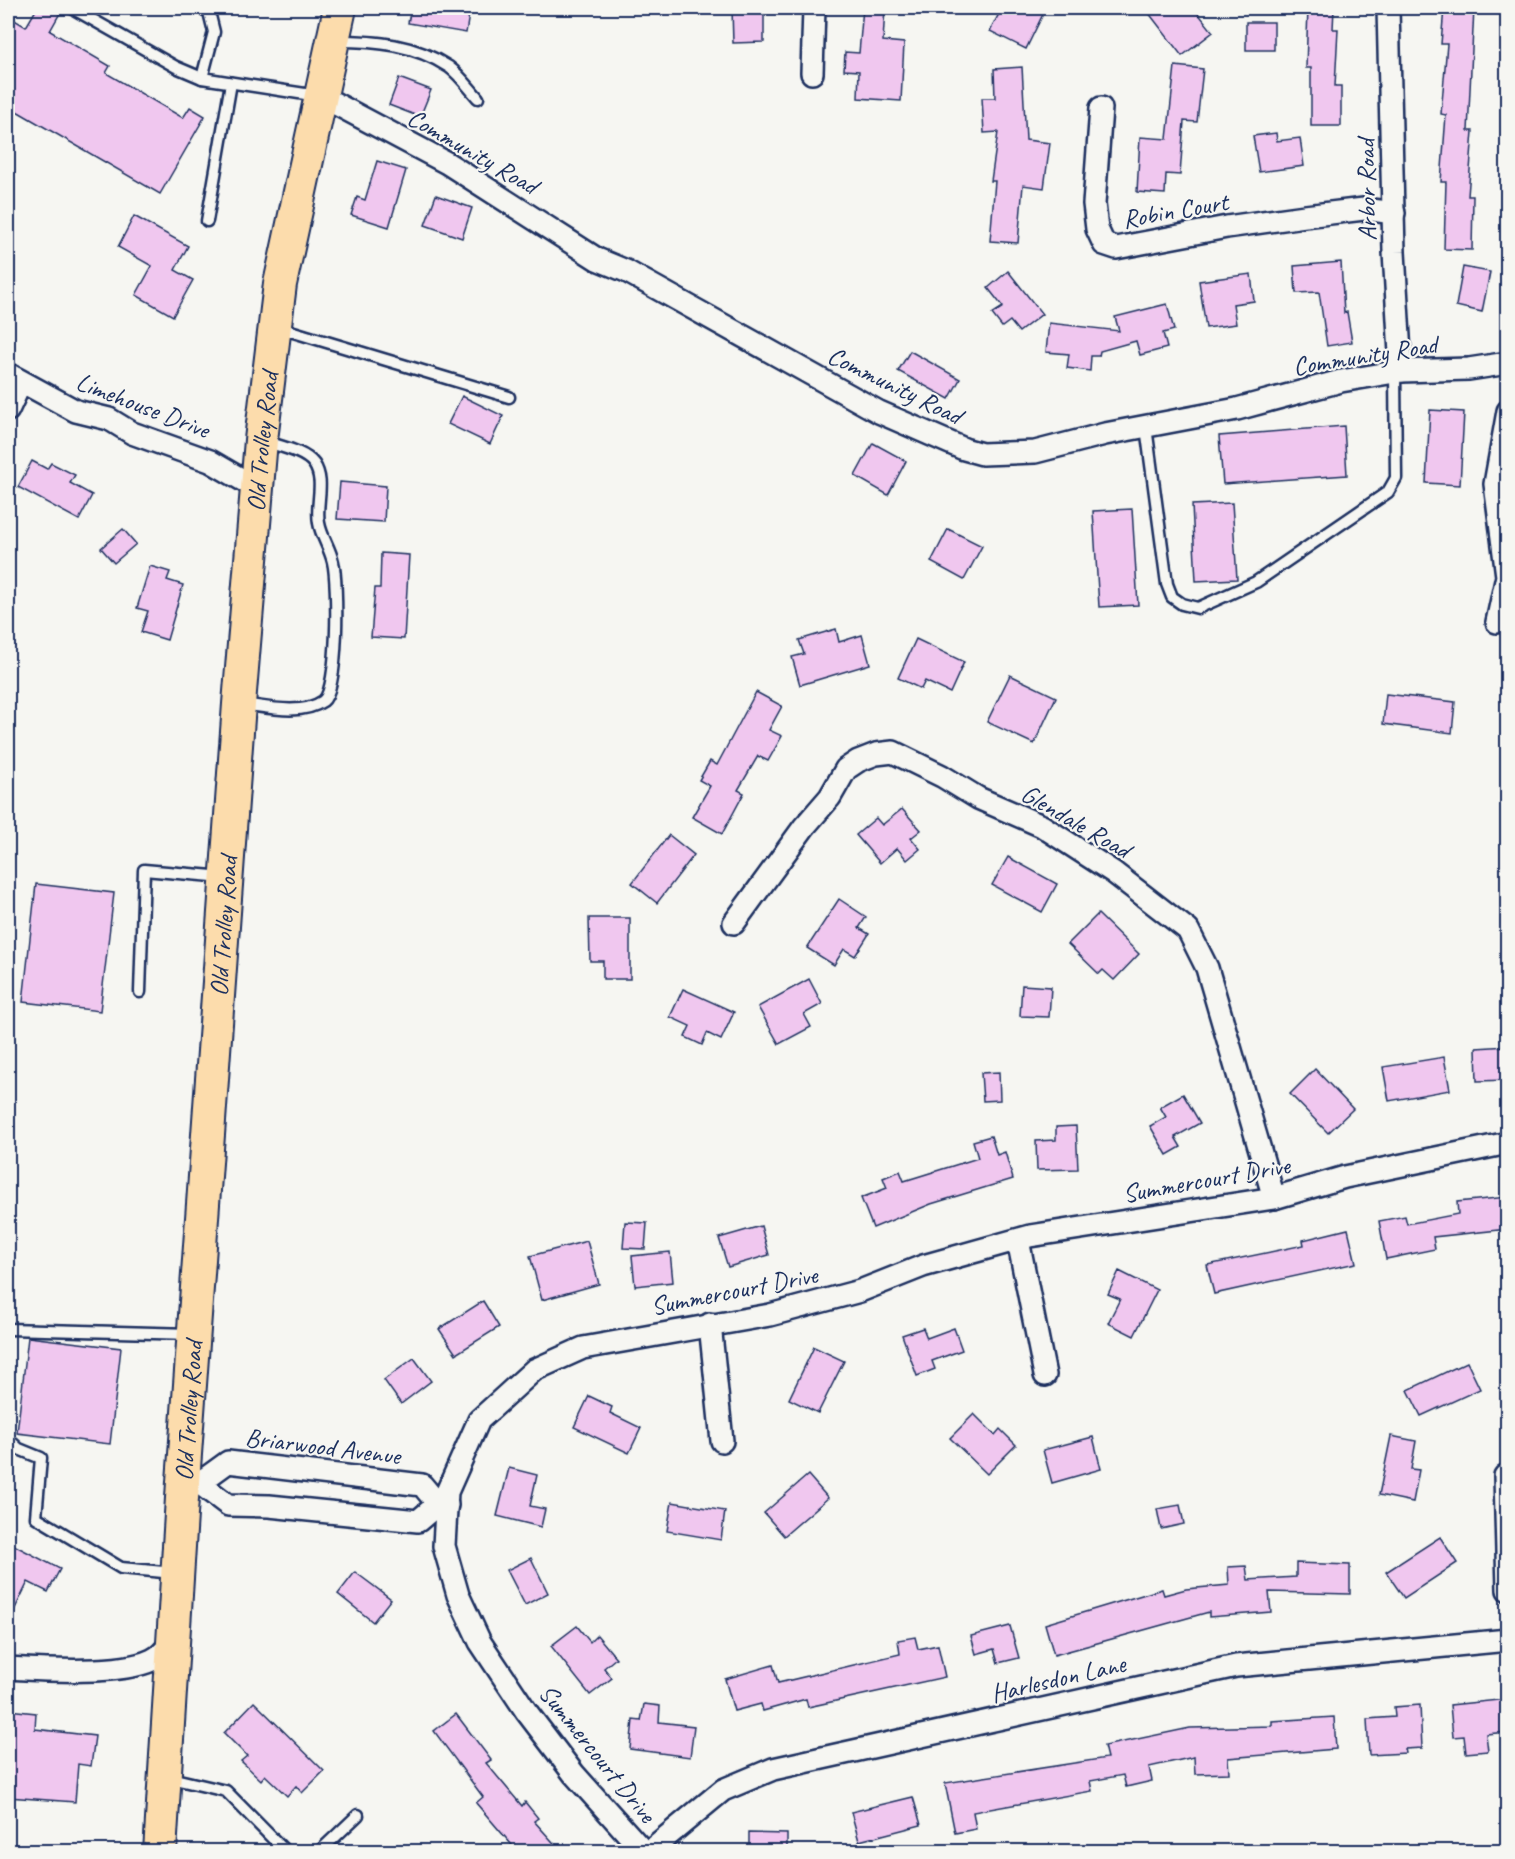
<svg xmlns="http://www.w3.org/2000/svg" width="1515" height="1859" font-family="Caveat,sans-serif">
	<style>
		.building { fill: #f0c7ef; stroke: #1b2f5e; stroke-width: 1.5 }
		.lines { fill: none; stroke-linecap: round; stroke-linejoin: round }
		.service-casing { stroke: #1b2f5e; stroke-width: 15 }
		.minor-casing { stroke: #1b2f5e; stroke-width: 26 }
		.primary-casing { stroke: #1b2f5e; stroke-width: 36 }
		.service { stroke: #f6f6f2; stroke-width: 10 }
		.minor { stroke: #f6f6f2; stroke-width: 21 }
		.primary { stroke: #fcdcac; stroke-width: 32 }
		.labels { text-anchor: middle; stroke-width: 4.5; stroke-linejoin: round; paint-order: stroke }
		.street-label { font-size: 26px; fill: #1b2f5e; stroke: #f6f6f2 }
	</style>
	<rect width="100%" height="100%" fill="#f6f6f2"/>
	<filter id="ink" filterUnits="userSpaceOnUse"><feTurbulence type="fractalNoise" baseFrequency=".0167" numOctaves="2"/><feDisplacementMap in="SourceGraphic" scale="12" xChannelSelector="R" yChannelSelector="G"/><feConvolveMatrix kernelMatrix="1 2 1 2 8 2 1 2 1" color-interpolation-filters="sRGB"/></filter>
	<g filter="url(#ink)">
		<g class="building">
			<polygon points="37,8 50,8 60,13 50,31 110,66 106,73 183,118 190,107 205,116 160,194 8,106 8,16 26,27"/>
			<polygon points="411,8 470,8 466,33 408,23"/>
			<polygon points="732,8 764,8 764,42 733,43"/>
			<polygon points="863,8 885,8 883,41 904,43 901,101 858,98 859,71 844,70 845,52 859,53"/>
			<polygon points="1002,8 1046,8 1026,49 990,31"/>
			<polygon points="1145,8 1194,8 1213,32 1182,56"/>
			<polygon points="1308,8 1334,8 1333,29 1338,29 1335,86 1341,86 1341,126 1311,126 1311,68 1306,68"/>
			<polygon points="1444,8 1474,8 1468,131 1473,131 1468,196 1473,196 1472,250 1444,249 1446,182 1441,182 1446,115 1441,114 1447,44 1441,44"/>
			<rect x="1246" y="22" width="28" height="28"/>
			<polygon points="1175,66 1203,69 1197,122 1184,121 1180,175 1166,174 1165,194 1137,192 1140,137 1167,139"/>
			<polygon points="1022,67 1026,140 1050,143 1044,188 1023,185 1018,243 990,241 995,181 991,181 998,132 984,133 982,98 995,98 994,69"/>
			<polygon points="399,78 431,90 420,117 389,105"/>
			<polygon points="1276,133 1277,141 1300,138 1304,166 1259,172 1253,136"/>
			<polygon points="377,161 406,170 389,227 351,215 357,197 365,200"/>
			<polygon points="436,195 472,208 462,238 425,225"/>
			<polygon points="134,216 188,246 175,270 193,280 173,316 136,295 152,266 118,247"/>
			<polygon points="1341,262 1344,313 1347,312 1352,342 1327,346 1319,292 1296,293 1294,266"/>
			<polygon points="1463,267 1490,272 1482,312 1456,306"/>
			<polygon points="1008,271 1042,314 1019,332 1010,321 1002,327 992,314 1003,307 988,288"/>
			<polygon points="1251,274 1254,301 1233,304 1236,324 1206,328 1199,281"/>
			<polygon points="1167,304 1174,330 1163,333 1167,348 1140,355 1136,341 1100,351 1099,356 1091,356 1090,371 1067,368 1069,354 1046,352 1049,323 1119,331 1115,317"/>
			<polygon points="910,351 960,379 949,399 898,371"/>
			<polygon points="462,396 503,416 490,444 448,424"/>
			<polygon points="1430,410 1464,412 1460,485 1426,483"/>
			<polygon points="1344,426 1347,475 1223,484 1219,436"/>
			<polygon points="873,443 906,461 888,495 855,476"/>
			<polygon points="32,461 47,469 51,463 75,475 70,483 92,495 79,520 18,487"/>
			<polygon points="340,482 386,486 384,522 337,519"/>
			<polygon points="1232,503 1237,579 1196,581 1192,505"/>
			<polygon points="1132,509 1138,605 1099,607 1093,511"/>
			<polygon points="123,529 136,544 114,563 101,548"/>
			<polygon points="948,529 982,546 964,580 931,562"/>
			<polygon points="381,553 409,555 404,639 371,637 375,588 380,588"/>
			<polygon points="150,566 170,572 167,580 183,585 167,640 141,632 148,611 137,608"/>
			<polygon points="836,629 839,642 862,635 870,664 800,685 792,657 804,654 799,640"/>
			<polygon points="916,639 964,662 950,693 925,681 921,689 898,678"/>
			<polygon points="1010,675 1056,697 1034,744 987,722"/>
			<polygon points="756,692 782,706 769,730 782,736 768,761 758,756 738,790 744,793 722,834 692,817 710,786 699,780 710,761 717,765"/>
			<polygon points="1386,694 1455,702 1452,733 1383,724"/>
			<polygon points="902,809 921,830 911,838 920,849 907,860 897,848 880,863 856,835 876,818 882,825"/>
			<polygon points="669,835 694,855 657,903 632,883"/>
			<polygon points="1008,857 1057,884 1042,912 992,885"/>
			<polygon points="36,884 114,893 100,1011 23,1002"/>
			<polygon points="839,899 866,917 859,928 869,934 855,956 844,949 834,965 807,948"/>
			<polygon points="1098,914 1139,954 1114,980 1103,970 1099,974 1068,944"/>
			<polygon points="589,918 630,918 630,979 603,979 603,961 590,961"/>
			<polygon points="809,979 822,1004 804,1014 811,1027 779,1044 758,1007"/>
			<polygon points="1022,985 1051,987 1049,1017 1020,1016"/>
			<polygon points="683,989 734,1012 721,1040 707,1033 702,1045 685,1037 690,1026 670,1017"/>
			<polygon points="1508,1046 1508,1080 1477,1081 1476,1048"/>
			<polygon points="1444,1057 1450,1090 1389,1101 1383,1067"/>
			<polygon points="1315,1069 1353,1109 1328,1133 1290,1094"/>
			<polygon points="999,1072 1000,1100 983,1101 981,1073"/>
			<polygon points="1183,1094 1200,1123 1175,1137 1181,1147 1167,1155 1150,1126 1166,1117 1160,1107"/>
			<polygon points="1076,1126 1078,1169 1037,1170 1036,1141 1056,1140 1056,1127"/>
			<polygon points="991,1136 997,1155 1005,1152 1013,1179 931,1204 873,1228 861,1198 887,1188 883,1178 900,1171 904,1181 978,1158 973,1141"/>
			<polygon points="1508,1197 1508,1229 1433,1237 1435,1249 1386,1259 1379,1221 1405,1216 1407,1224 1458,1214 1457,1202"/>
			<polygon points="625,1222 647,1223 645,1249 623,1248"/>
			<polygon points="761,1226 769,1255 728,1267 719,1238"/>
			<polygon points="1348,1229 1356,1263 1214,1294 1207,1265 1304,1245 1303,1240"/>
			<polygon points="587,1241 599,1284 542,1300 530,1256"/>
			<polygon points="670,1252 673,1282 635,1286 632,1256"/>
			<polygon points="1119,1271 1157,1290 1134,1336 1108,1323 1120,1299 1108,1294"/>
			<polygon points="483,1301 499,1327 456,1354 439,1329"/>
			<polygon points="923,1328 927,1338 954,1328 962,1350 932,1361 935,1369 917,1376 902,1335"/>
			<polygon points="28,1337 121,1348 110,1444 17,1433"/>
			<polygon points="814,1347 844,1361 818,1413 789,1399"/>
			<polygon points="414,1358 431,1381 401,1404 384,1380"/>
			<polygon points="1467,1362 1480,1389 1421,1416 1408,1390"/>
			<polygon points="589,1396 612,1407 610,1413 641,1428 629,1453 574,1427"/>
			<polygon points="974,1414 995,1435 1000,1429 1016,1445 987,1474 950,1438"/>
			<polygon points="1391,1436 1416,1441 1411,1469 1419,1470 1413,1502 1379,1495"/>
			<polygon points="1093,1437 1101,1469 1052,1483 1043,1450"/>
			<polygon points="509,1468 537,1475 530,1506 545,1509 541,1527 497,1516"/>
			<polygon points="808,1475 828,1498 784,1536 764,1513"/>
			<polygon points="672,1502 725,1511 721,1540 667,1531"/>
			<polygon points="1180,1505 1184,1524 1161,1529 1157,1509"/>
			<polygon points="1440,1537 1457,1563 1404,1598 1386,1572"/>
			<polygon points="8,1542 60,1569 48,1592 28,1582 8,1623"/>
			<polygon points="531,1558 548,1593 525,1605 507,1570"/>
			<polygon points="1296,1563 1350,1565 1350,1594 1269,1592 1271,1612 1209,1617 1209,1612 1054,1655 1045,1624 1162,1589 1164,1595 1186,1589 1229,1585 1228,1567 1246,1566 1248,1580 1296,1577"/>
			<polygon points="355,1572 391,1599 373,1622 338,1594"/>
			<polygon points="577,1626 590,1642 597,1635 616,1658 604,1668 612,1678 590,1695 551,1646"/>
			<polygon points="1010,1626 1019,1658 998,1663 994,1649 976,1654 971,1636"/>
			<polygon points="915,1637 918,1649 938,1645 945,1677 808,1707 806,1699 763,1711 761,1704 734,1711 725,1679 773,1665 778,1683 900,1654 898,1640"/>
			<polygon points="1508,1699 1508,1732 1486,1734 1488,1751 1466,1753 1464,1736 1453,1737 1450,1705"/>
			<polygon points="254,1702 324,1771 302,1793 296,1786 287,1796 265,1775 261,1780 241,1761 247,1756 224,1733"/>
			<polygon points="644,1704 660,1706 659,1722 694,1726 690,1757 630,1749 633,1720 641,1721"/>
			<polygon points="1420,1705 1422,1748 1405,1749 1406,1753 1369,1755 1367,1719 1395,1717 1394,1707"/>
			<polygon points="8,1710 36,1713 35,1729 95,1736 91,1766 78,1764 75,1802 8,1797"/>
			<polygon points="456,1714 491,1760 486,1763 522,1806 525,1802 538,1818 534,1821 561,1851 517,1851 476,1803 483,1797 434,1731"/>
			<polygon points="1334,1717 1336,1749 1228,1758 1229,1773 1195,1774 1194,1757 1149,1767 1152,1781 1126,1787 1123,1775 1090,1781 1092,1791 973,1812 976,1829 955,1833 945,1783 1107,1758 1104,1746 1190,1728 1272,1726 1272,1721"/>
			<polygon points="913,1797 921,1825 859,1841 851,1812"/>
			<polygon points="749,1833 787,1834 787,1851 749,1851"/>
		</g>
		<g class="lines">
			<g class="service-casing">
				<g id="service">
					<polyline points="72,8 176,67 202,78 318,96"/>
					<polyline points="201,8 209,12 214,32 202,78"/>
					<path d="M336 41C377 41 414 44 449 67 460 75 469 88 478 98"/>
					<polyline points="207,221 231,83"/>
					<polyline points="277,327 509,397"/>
					<polyline points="1146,427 1167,584 1172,597 1182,604 1198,608 1256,582 1388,492 1396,478 1395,372"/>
					<path d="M242 704C266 707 302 716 323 701 339 689 338 582 333 562 330 548 321 536 319 523 315 504 326 482 314 464 305 451 278 446 264 441"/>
					<polyline points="140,992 144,870 224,877"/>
					<polyline points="8,1329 191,1334"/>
					<polyline points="8,1439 19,1449 41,1458 36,1517 121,1568 174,1573"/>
					<polyline points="166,1777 226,1791 286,1852"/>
					<polyline points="319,1852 358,1815"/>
				</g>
			</g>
			<g class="minor-casing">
				<g id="minor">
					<polyline points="1388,8 1394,252 1401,371"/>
					<polyline points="812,73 814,8"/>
					<polyline points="321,96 447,163 597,259 626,271 879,412 964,449 982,454 1035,452 1105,434 1237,409 1341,381 1401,371 1469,369 1508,363"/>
					<polyline points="1101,108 1094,204 1097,229 1104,244 1116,248 1227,227 1305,216 1364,209 1394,213"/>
					<polyline points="8,374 76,411 109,419 132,433 210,461 258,489"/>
					<polyline points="8,410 21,382"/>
					<polyline points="1497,622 1507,576 1495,484 1508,411"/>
					<polyline points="734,923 804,827 830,797 846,769 858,761 876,754 893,752 942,776 978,798 1042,826 1113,872 1188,930 1207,968 1274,1198"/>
					<polyline points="1018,1240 1045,1375"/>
					<polyline points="710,1324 722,1441"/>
					<polyline points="1505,1476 1508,1590"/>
					<polyline points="183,1482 199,1483 228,1505 269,1506 418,1521 438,1504"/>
					<polyline points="199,1483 228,1462 422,1485 438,1504 447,1505"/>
					<path d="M8 1668C43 1670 120 1675 152 1660 161 1656 166 1649 172 1641"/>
					<polyline points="644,1852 574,1774 526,1711 480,1642 458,1595 444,1546 447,1492 479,1420 534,1370 583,1348 770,1315 860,1291 923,1266 1030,1236 1274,1198 1345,1177 1508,1143"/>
					<polyline points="648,1852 723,1790 773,1769 1236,1666 1508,1640"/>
				</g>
			</g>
			<g class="primary-casing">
				<g id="primary">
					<path id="s1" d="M160 1852 183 1482 239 704 261 440 280 284 340 8"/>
				</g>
			</g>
			<use href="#service" class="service"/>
			<use href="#minor" class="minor"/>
			<use href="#primary" class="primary"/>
		</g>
	</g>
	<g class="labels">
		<g class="street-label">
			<text transform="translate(473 151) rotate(30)" y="9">Community Road</text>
			<text transform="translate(1366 190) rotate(-91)" y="9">Arbor Road</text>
			<text transform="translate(1175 210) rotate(-10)" y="9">Robin Court</text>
			<text transform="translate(1365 355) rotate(-9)" y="9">Community Road</text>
			<text transform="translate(895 385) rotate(26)" y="9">Community Road</text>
			<text transform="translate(143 405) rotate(21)" y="9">Limehouse Drive</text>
			<text dy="9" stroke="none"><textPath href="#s1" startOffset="1414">Old Trolley Road</textPath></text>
			<text transform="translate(1076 821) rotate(30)" y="9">Glendale Road</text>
			<text dy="9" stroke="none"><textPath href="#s1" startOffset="928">Old Trolley Road</textPath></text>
			<text transform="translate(1206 1179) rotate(-10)" y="9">Summercourt Drive</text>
			<text transform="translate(734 1290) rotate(-11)" y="9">Summercourt Drive</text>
			<text dy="9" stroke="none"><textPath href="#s1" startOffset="442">Old Trolley Road</textPath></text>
			<text transform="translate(323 1446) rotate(7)" y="9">Briarwood Avenue</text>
			<text transform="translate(1058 1678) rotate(-13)" y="9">Harlesdon Lane</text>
			<text transform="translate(598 1753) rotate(51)" y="9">Summercourt Drive</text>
		</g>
	</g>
	<rect width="1515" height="1859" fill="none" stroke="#f6f6f2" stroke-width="30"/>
	<rect x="15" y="15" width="1485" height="1829" fill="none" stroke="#1b2f5e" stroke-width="2" filter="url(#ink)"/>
</svg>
